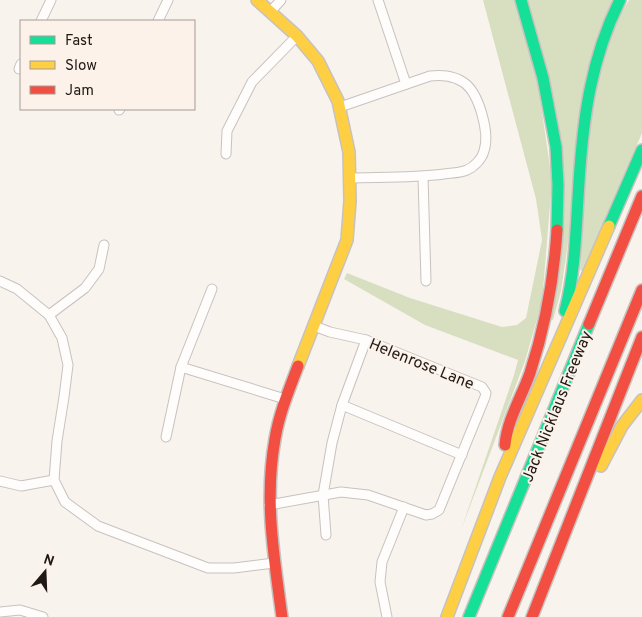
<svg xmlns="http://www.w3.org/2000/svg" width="642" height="617" font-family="Overpass,sans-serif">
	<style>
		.green { fill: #d8dec0 }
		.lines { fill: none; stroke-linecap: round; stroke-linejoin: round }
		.street-casing { stroke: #c7c2be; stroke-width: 11 }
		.fast-casing { stroke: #c7c2be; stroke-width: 14 }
		.slow-casing { stroke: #c7c2be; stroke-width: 14 }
		.jam-casing { stroke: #c7c2be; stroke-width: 14 }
		.street { stroke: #fefdfc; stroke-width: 9 }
		.fast { stroke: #16e098; stroke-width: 11 }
		.slow { stroke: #ffcf43; stroke-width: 11 }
		.jam { stroke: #f24e42; stroke-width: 11 }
		.labels { text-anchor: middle; stroke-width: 4; stroke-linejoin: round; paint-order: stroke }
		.street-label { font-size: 16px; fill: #1e1915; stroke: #fdf2ea }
	</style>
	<rect width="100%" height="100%" fill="#f9f3ee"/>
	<g class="green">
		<polygon points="483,0 517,0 533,49 552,181 542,302 525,361 461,530 514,375 518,360 425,325 344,279 347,273 410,298 502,327 517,325 526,318 542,240 536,199"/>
		<polygon points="528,0 612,0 569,236 561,291 553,320 550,319 563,217"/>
		<path d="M629 0H642V133L583 271 580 270C585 187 583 72 629 0Z"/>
	</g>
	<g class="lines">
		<g class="street-casing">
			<g id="street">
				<polyline points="378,0 406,84"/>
				<polyline points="271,11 281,0"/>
				<polyline points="41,21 51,0"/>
				<polyline points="158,21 168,0"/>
				<polyline points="19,69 21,64"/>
				<path d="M340 107 430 76C441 75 452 75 463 82 479 92 490 133 484 151 482 159 474 167 467 170 461 173 451 173 444 174 413 178 381 177 349 178"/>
				<polyline points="119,110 120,109"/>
				<polyline points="226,154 227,131 252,82 297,36"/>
				<polyline points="423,177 426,281"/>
				<polyline points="0,281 17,289 49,315 62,338 68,365 64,397 57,441 54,480 65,502 98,526 208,568 234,568 274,563"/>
				<polyline points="49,315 85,288 99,269 104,245"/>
				<polyline points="181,367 285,399"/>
				<polyline points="342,405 462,455"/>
				<polyline points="166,437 181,367 212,289"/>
				<polyline points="0,481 21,486 54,480"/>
				<polyline points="269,505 341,492 368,495 426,515 432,514 439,510 485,397 486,393 482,387 366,340 330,332 314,326"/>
				<polyline points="326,535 323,495 332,443 342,405 366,340"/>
				<polyline points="0,612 20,610 43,617"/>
				<polyline points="387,617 380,582 382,562 404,507"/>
			</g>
		</g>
		<g class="fast-casing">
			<g id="fast">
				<polyline points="521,0 543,78 556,147 558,185 557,230"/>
				<polyline points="609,226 642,150"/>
				<path d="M565 311C576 268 576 225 579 182 583 118 591 58 620 0"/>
				<polyline points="469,617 589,324"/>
			</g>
		</g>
		<g class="slow-casing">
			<g id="slow">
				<polyline points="257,0 297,36 318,61 338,101 349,152 350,201 347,240 298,366"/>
				<polyline points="601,466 622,426 642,400"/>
				<polyline points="447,617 500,477 609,226"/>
			</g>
		</g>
		<g class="jam-casing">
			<g id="jam">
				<polyline points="589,324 642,196"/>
				<path d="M505 445C507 420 522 396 530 373 545 327 554 278 557 230"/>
				<path d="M282 617C274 557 264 499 275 439 279 414 289 390 298 366"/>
				<polyline points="508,617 642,290"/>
				<polyline points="532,617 642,337"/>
			</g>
		</g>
		<use href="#street" class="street"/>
		<use href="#fast" class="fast"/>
		<use href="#slow" class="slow"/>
		<use href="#jam" class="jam"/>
	</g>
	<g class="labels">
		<g class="street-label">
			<text transform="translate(422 363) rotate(22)" y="6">Helenrose Lane</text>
			<text transform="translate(556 406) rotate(-68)" y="6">Jack Nicklaus Freeway</text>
		</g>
	</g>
	<rect x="20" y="20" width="175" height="90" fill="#fdf2ea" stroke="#a49b95"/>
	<rect x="30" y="36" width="25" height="8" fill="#16e098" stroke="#a49b95"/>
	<text x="65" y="45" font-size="15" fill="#1e1915">Fast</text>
	<rect x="30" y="61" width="25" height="8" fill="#ffcf43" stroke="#a49b95"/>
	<text x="65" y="70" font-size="15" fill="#1e1915">Slow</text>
	<rect x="30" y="86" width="25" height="8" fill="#f24e42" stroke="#a49b95"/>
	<text x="65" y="95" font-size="15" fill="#1e1915">Jam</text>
	<g transform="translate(45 572) rotate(19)" stroke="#fdf2ea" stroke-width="4" paint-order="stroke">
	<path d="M0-4L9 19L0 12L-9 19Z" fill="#1e1915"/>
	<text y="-8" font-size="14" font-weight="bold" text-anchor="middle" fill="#1e1915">N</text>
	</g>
</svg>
